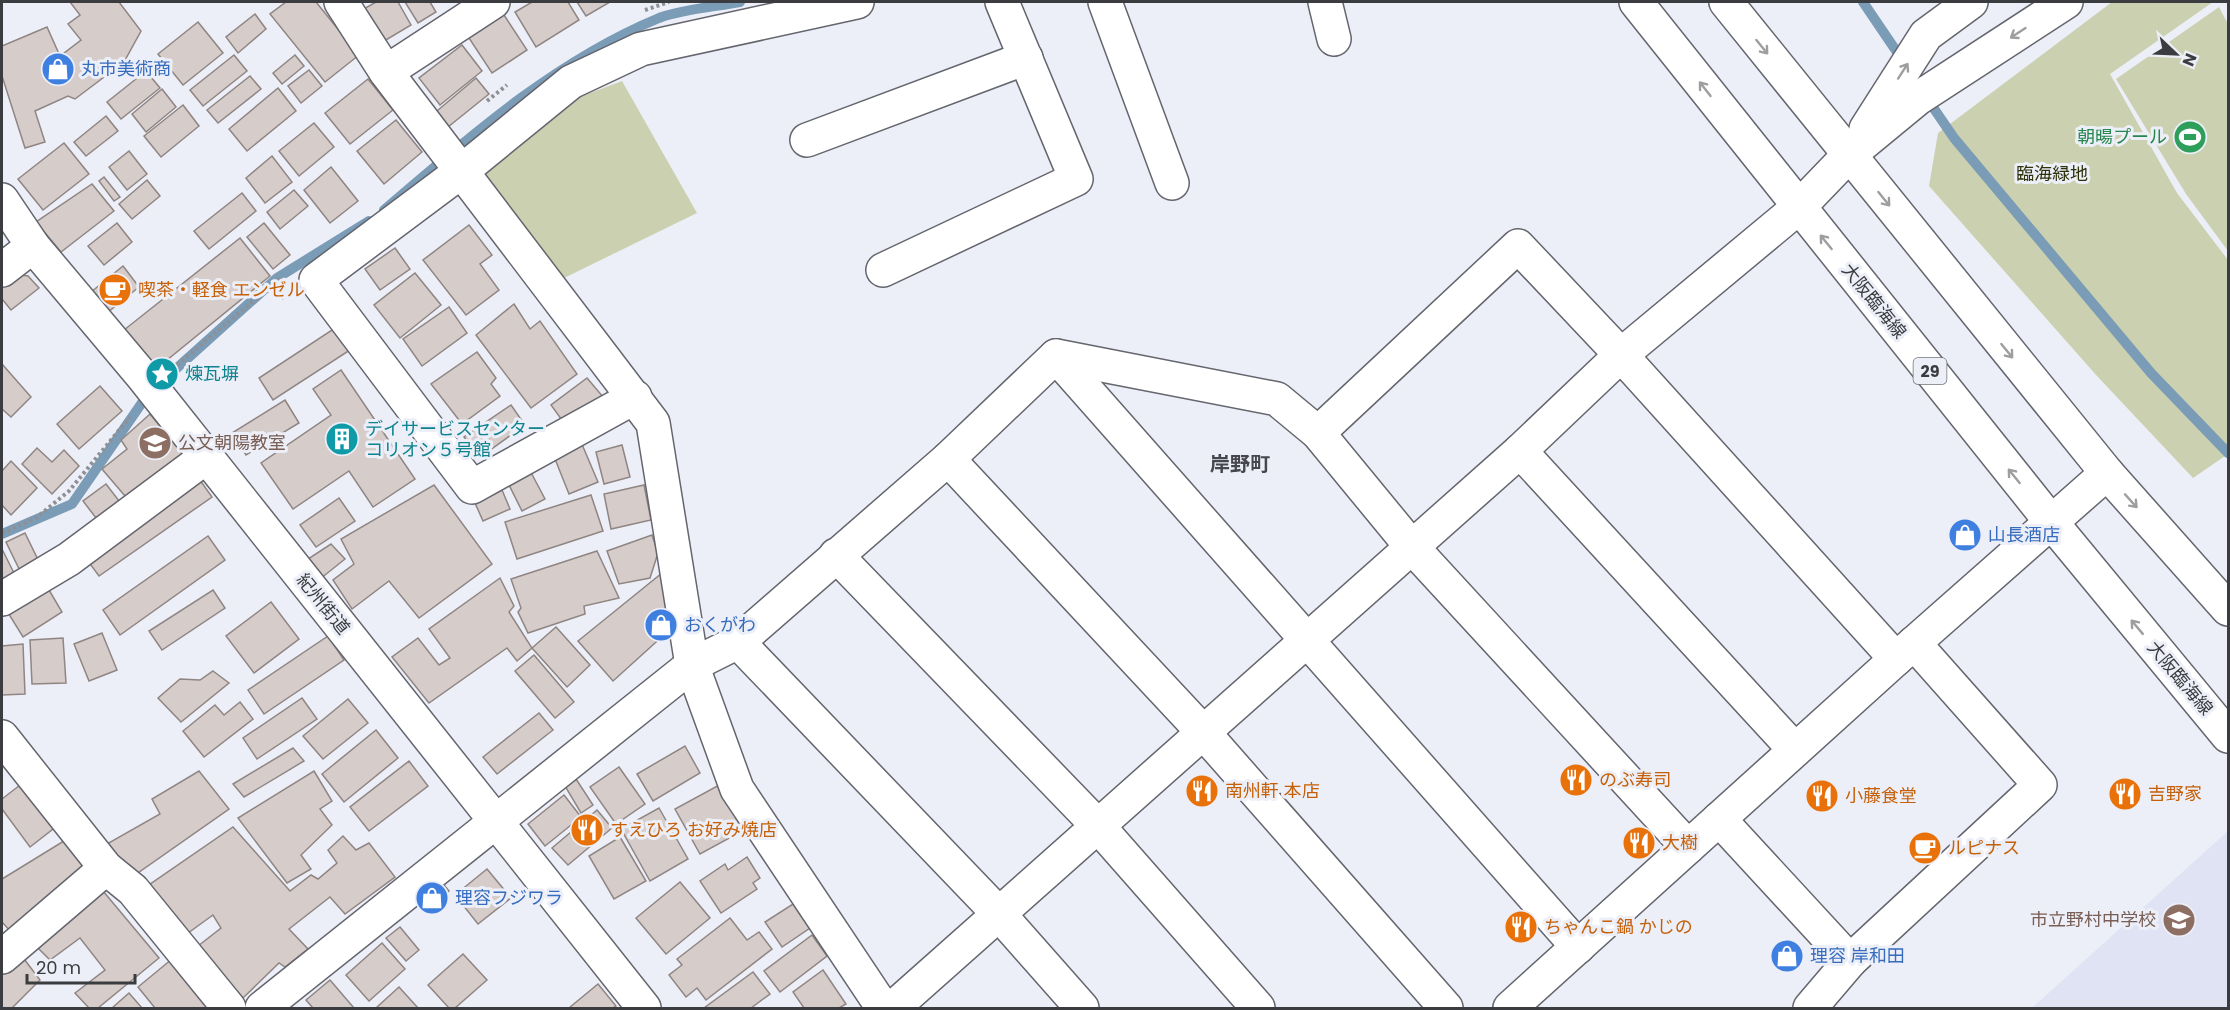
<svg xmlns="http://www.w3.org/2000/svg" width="2230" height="1010" font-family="Poppins,'Noto Sans JP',sans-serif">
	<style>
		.built { fill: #e0e3f3 }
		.green { fill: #cbd1b0 }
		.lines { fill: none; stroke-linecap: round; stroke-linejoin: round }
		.stream { stroke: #7b9cb6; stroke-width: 10 }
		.building { fill: #d6ccc9; stroke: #8f8583; stroke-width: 1.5 }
		.minor-casing { stroke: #64656d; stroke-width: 36 }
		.major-casing { stroke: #64656d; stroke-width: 36 }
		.path { stroke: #8f9096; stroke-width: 4; stroke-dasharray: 3 3; stroke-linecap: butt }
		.minor { stroke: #fff; stroke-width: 33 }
		.major { stroke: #fff; stroke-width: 33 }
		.oneway { stroke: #9d9e9f }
		.labels { text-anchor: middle; stroke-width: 6; stroke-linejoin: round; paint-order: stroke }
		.shield { fill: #edeff8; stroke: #707276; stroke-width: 1.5 }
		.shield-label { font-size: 16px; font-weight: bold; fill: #3b3c3f }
		.shop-label { font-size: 18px; fill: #366cbe; stroke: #edeff8; text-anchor: start }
		.leisure-label { font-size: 18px; fill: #27864d; stroke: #edeff8; text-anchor: end }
		.park-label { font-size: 18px; fill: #2c3108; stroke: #edeff8 }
		.food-label { font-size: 18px; fill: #c56008; stroke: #edeff8; text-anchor: start }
		.street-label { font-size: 18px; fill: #3b3c3f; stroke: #edeff8 }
		.culture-label { font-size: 18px; fill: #0d838f; stroke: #edeff8; text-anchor: start }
		.education-label { font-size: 18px; fill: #785e54; stroke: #edeff8; text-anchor: start }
		.neighbourhood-label { font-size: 20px; font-weight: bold; fill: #46474e; stroke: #edeff8 }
	</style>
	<rect width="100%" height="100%" fill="#edeff8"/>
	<polygon class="built" points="2228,831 2228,1008 2032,1008"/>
	<g class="green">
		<polygon points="2112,2 2213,2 2110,74 2177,193 2228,260 2228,454 2193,478 2097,376 1929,186 1938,133"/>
		<polygon points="2219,7 2228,24 2228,251 2186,194 2116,79"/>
		<polygon points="622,81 697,213 560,280 483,177 483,171 577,98"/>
	</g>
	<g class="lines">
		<g class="stream">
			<polyline points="1863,2 1903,61"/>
			<polyline points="1926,97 1954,138 2151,373 2228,453"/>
			<path d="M384 210C468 138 555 61 659 18 683 9 714 7 740 2"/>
			<polyline points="2,534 72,504 148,394 277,278 369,221"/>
		</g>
	</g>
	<g class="building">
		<polygon points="70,2 119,2 141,31 124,62 75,99 68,96 35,111 45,142 25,148 2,76 2,46 47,27 60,56 81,40 68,24 80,15"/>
		<polygon points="286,2 316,2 359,55 325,82 270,14"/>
		<polygon points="376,2 398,2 411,25 381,43 362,10"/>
		<polygon points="405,2 430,2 436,12 418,23"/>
		<polygon points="532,2 568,2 579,20 536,47 515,12"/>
		<polygon points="577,2 610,2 586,16"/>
		<polygon points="502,12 527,50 492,73 467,35"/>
		<polygon points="255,14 266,29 238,53 226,37"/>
		<polygon points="198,22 223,53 183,85 158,54"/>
		<polygon points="462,45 482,71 440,105 419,78"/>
		<polygon points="234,55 247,71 203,106 190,90"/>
		<polygon points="295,55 304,66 282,84 273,73"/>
		<polygon points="309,70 322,86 301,103 288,86"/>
		<polygon points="146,71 160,88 121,119 107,102"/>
		<polygon points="250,76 261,89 218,123 207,110"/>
		<polygon points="476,78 489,94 443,131 431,116"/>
		<polygon points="368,79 393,110 350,144 325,113"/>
		<polygon points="278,88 296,111 247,151 229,129"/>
		<polygon points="162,89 176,107 146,132 132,114"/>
		<polygon points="183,105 199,126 161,157 144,136"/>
		<polygon points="106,116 118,131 86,156 74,142"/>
		<polygon points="396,120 422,152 384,184 357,151"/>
		<polygon points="314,123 334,147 299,176 279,151"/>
		<polygon points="64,143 89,174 43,210 18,179"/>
		<polygon points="129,151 147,174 127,190 109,167"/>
		<polygon points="272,156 292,182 265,203 246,178"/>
		<polygon points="331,167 358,201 330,223 304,190"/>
		<polygon points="104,177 120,197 114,201 99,181"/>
		<polygon points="147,180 160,196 132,219 119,204"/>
		<polygon points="92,184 114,211 61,252 36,222"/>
		<polygon points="294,190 308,206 280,229 267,212"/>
		<polygon points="242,193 256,211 209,249 194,231"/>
		<polygon points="117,223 132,242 104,265 88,246"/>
		<polygon points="264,223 290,255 273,269 247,237"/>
		<polygon points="469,225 492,255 480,264 499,290 466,315 423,260"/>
		<polygon points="240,238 270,276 156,369 124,330"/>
		<polygon points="395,248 410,269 380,290 365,269"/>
		<polygon points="123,266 139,287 107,313 91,292"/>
		<polygon points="415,273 441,305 400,338 374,305"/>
		<polygon points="14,274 28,276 39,288 11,310 2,299 2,285"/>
		<polygon points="514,304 530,329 540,321 577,374 531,408 476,335"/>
		<polygon points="449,307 467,333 422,366 403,339"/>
		<polygon points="335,328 350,350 273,400 259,378"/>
		<polygon points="477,352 496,378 491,384 500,396 462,424 431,384"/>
		<polygon points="2,364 31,397 11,417 2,409"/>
		<polygon points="341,370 415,479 373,507 349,471 293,509 261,463 331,415 313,389"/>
		<polygon points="587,378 604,398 564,423 551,405"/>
		<polygon points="100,386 122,411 79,449 57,424"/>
		<polygon points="285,400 299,423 246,455 232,433"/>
		<polygon points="511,405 525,425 479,458 464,437"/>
		<polygon points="150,414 190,462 131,503 102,469 127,449 121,440"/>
		<polygon points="581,442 598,482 569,494 553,454"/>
		<polygon points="622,445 630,477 604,484 596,452"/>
		<polygon points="37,448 52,462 64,450 79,466 52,494 22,464"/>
		<polygon points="11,461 37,488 11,515 2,505 2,471"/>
		<polygon points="527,465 545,499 522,511 505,477"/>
		<polygon points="195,473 212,497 99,576 82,553"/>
		<polygon points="106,484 126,510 103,527 83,501"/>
		<polygon points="434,485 492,564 419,618 389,581 352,609 333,580 354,564 341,539"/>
		<polygon points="644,485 651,520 611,529 604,494"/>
		<polygon points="502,490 510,509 483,521 475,503"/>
		<polygon points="591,495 603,531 517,559 505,522"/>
		<polygon points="339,498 355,521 316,547 300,525"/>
		<polygon points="25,533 42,568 23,577 6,542"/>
		<polygon points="652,535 658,553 650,578 619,584 607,551"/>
		<polygon points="208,536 225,560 120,635 103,610"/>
		<polygon points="331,544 345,559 320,579 308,559"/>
		<polygon points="3,551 18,581 2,586 2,552"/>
		<polygon points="597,551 619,598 584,606 585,614 528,633 518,612 521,608 511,579"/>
		<polygon points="662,573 676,624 613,681 578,641"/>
		<polygon points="42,578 62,612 23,637 2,603"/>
		<polygon points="500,578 514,606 509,612 532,648 517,661 507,648 429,703 392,657 418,638 439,665 450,658 429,629"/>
		<polygon points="213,590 225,608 162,650 149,631"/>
		<polygon points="271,602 299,639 254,673 226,636"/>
		<polygon points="556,627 590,665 567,687 532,648"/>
		<polygon points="102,633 117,670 89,681 74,644"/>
		<polygon points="328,636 344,660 264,714 248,690"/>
		<polygon points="63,638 66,683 32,684 30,640"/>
		<polygon points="23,644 25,694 2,695 2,646"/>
		<polygon points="534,655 574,702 555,718 515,671"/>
		<polygon points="213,671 229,683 181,722 158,698 180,679 200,680"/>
		<polygon points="302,698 317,719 257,759 243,738"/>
		<polygon points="348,699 368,723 323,759 303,736"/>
		<polygon points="240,702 253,719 204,757 183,731 215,705 224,715"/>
		<polygon points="539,713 553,730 497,774 483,757"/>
		<polygon points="376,730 398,758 344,802 322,774"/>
		<polygon points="685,746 700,773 653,801 637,774"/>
		<polygon points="293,748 304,761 244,797 233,784"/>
		<polygon points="409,761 428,786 369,831 350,807"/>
		<polygon points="619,767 645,804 616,824 590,787"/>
		<polygon points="199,771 229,809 132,877 98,849 160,814 152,799"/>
		<polygon points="314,771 332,801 320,809 332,825 301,855 311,869 287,883 238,818"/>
		<polygon points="29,778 62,822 30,847 2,809 2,799"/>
		<polygon points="576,779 593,805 581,813 565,786"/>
		<polygon points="721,784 746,829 700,854 675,809"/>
		<polygon points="564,795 581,817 545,846 528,824"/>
		<polygon points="659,808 688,859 650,881 621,829"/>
		<polygon points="597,810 612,828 568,865 552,848"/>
		<polygon points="233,827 290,891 311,875 318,879 337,863 328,850 343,836 356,850 369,843 395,877 345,914 330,897 289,929 308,949 285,967 279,963 243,998 198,946 221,928 213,915 188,933 146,887"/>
		<polygon points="72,836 98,864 11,932 2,922 2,879"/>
		<polygon points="620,837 646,881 614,899 589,856"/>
		<polygon points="747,857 760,878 753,883 757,889 721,913 700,881 725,864 728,870"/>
		<polygon points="487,869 511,898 478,924 455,895"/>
		<polygon points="439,879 449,891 425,911 416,899"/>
		<polygon points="680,882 710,918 666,954 636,918"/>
		<polygon points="98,885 159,958 98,1008 89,1008 75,993 105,970 80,938 50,960 32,942"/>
		<polygon points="793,904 810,928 782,947 765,922"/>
		<polygon points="730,918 747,940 759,932 772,949 706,1000 697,988 686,997 669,975 682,965 677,959"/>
		<polygon points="400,927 419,950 406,961 386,938"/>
		<polygon points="812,935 827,956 780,992 764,971"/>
		<polygon points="382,943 405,969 369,1001 346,975"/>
		<polygon points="18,951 40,980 12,1008 2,1008 2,963"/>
		<polygon points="178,954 217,1008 155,1008 138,987"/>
		<polygon points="463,954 487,980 455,1008 449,1008 428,985"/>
		<polygon points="823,970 846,1004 839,1008 804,1008 793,992"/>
		<polygon points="753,972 770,994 751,1008 704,1008"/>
		<polygon points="330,980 354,1008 313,1008 306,1000"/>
		<polygon points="598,984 616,1006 613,1008 569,1008"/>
		<polygon points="399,987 418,1008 376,1008"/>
		<polygon points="129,993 142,1008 112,1008"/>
	</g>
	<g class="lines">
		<g class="minor-casing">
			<g id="minor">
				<polyline points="341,2 386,72 653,423 692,665 737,789 883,1008"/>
				<polyline points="1105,2 1172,183"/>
				<polyline points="1325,2 1334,39"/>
				<polyline points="386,72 493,2"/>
				<polyline points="1866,129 1926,35 1971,2"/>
				<polyline points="807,140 1026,58"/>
				<polyline points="2,200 33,246 144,378 644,1008"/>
				<polyline points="2,270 33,246"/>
				<polyline points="883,270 1076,179 1002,2"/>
				<polyline points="1056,356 1578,947"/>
				<polyline points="635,397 472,487 316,280 463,170 571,82 641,49 857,2"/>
				<polyline points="1318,433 1518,246 1621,355 1896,659"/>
				<polyline points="1520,451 1795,750"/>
				<polyline points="948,459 1203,732 1446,1008"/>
				<polyline points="836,555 1098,826 1258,1008"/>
				<polyline points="2,599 69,559 206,457"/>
				<polyline points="738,642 999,914 1082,1008"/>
				<polyline points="2,737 106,868 133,890 229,1008"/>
				<polyline points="1719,819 1850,961 2040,785 1914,643"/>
				<polyline points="2,957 106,868"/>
				<polyline points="262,1008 692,665 738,642 948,459 1056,356 1277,399 1318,433 1411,546 1688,847"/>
				<polyline points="893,1008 1520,451 1621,355 1799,207 1849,155 1917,99 2066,2"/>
				<polyline points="1510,1008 1896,659 2107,473"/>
				<polyline points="1810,1008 1850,961"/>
			</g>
		</g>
		<g class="major-casing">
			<g id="major">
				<polyline points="1636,2 2052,523 2228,736"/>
				<polyline points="1726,2 2107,473 2228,609"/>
			</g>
		</g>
		<g class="path">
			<polyline points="645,10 669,2"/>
			<polyline points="487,101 507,85"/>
			<polyline points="273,284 284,299"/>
			<polyline points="177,365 281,278"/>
			<polyline points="2,533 36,518 69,491 130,417"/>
		</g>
		<use href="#minor" class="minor"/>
		<use href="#major" class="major"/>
	</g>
	<defs><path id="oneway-shaft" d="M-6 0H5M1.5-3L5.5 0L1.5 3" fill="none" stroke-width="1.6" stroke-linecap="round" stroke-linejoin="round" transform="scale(1.5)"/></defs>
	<g class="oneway">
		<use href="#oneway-shaft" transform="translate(2018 33) rotate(147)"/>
		<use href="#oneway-shaft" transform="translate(1762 47) rotate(51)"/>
		<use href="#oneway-shaft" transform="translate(1903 71) rotate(-57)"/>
		<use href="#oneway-shaft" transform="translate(1705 89) rotate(-128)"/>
		<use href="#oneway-shaft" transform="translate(1884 199) rotate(51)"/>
		<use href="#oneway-shaft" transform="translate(1826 242) rotate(-129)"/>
		<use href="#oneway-shaft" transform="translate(2007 351) rotate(51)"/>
		<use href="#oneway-shaft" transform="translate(2014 476) rotate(-129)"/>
		<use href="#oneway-shaft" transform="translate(2131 501) rotate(48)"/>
		<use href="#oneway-shaft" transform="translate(2137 627) rotate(-130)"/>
	</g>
	<defs>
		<g id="shop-disc" transform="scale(1.725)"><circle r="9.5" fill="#3f7fe0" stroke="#edeff8"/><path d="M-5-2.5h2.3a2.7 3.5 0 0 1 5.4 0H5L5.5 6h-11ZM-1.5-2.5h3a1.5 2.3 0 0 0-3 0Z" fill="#fff"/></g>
		<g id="stadium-disc" transform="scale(1.725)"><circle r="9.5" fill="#2e9e5b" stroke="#edeff8"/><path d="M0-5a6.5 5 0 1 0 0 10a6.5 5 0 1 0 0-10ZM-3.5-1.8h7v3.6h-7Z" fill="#fff"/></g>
		<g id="cafe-disc" transform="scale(1.725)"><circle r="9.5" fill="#e8710a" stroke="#edeff8"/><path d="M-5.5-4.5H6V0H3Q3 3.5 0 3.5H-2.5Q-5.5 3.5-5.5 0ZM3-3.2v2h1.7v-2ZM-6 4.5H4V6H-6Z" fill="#fff"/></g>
		<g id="sight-disc" transform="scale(1.725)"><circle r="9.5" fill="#0f9aa8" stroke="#edeff8"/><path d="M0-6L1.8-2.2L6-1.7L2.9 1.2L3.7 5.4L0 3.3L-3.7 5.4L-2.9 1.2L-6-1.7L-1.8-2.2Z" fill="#fff"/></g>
		<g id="building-disc" transform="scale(1.725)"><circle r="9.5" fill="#0f9aa8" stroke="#edeff8"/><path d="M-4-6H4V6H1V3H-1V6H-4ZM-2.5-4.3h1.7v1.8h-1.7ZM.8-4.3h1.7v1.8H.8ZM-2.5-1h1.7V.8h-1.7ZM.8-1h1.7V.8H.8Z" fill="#fff"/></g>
		<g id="school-disc" transform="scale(1.725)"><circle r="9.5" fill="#8d6e63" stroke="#edeff8"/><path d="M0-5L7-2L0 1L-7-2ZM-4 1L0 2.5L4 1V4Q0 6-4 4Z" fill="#fff"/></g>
		<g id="restaurant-disc" transform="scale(1.725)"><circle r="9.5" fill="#e8710a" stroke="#edeff8"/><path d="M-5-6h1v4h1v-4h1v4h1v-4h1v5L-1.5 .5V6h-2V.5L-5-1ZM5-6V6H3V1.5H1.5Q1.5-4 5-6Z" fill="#fff"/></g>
	</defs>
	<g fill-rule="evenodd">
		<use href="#shop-disc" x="58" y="69"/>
		<use href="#stadium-disc" x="2190" y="137"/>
		<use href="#cafe-disc" x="115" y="290"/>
		<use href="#sight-disc" x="162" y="374"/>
		<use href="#building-disc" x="342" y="439"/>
		<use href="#school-disc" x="155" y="443"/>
		<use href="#shop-disc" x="1965" y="535"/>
		<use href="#shop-disc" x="661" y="625"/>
		<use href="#restaurant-disc" x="1576" y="780"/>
		<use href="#restaurant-disc" x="1202" y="791"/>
		<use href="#restaurant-disc" x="2125" y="794"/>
		<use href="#restaurant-disc" x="1822" y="796"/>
		<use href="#restaurant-disc" x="587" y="830"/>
		<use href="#restaurant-disc" x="1639" y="843"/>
		<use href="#cafe-disc" x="1925" y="848"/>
		<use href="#shop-disc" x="432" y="898"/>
		<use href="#school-disc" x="2179" y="920"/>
		<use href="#restaurant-disc" x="1521" y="927"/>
		<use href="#shop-disc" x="1787" y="956"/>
	</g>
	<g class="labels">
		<rect class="shield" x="1913.5" y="358" width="33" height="26" rx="4.5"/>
		<g class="shield-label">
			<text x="1930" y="377">29</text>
		</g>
		<g class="shop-label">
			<text x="81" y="75">丸市美術商</text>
			<text x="1988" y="541">山長酒店</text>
			<text x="684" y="631">おくがわ</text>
			<text x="455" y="904">理容フジワラ</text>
			<text x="1810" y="962">理容 岸和田</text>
		</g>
		<g class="leisure-label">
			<text x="2167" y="143">朝暘プール</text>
		</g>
		<g class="park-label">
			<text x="2052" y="180">臨海緑地</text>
		</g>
		<g class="food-label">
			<text x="138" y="296">喫茶・軽食 エンゼル</text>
			<text x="1599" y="786">のぶ寿司</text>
			<text x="1225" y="797">南州軒 本店</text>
			<text x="2148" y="800">吉野家</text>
			<text x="1845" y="802">小藤食堂</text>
			<text x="610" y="836">すえひろ お好み焼店</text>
			<text x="1662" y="849">大樹</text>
			<text x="1948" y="854">ルピナス</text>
			<text x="1544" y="933">ちゃんこ鍋 かじの</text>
		</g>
		<g class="street-label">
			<text transform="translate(1874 301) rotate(51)" y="6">大阪臨海線</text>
			<text transform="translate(323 604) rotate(51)" y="6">紀州街道</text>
			<text transform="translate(2180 678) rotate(50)" y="6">大阪臨海線</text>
		</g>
		<g class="culture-label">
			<text x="185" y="380">煉瓦塀</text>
			<text x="365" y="435">デイサービスセンター<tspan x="365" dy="21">コリオン５号館</tspan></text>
		</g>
		<g class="education-label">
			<text x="178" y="449">公文朝陽教室</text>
			<text x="2156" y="926" text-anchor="end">市立野村中学校</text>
		</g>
		<g class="neighbourhood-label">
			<text x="1240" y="471">岸野町</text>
		</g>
	</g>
	<rect width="2230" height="1010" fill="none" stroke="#3b3c3f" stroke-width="6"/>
	<g transform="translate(2176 54) rotate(113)" stroke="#edeff8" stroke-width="4.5" paint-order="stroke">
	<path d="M0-4.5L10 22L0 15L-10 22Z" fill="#3b3c3f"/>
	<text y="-9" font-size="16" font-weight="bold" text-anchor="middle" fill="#3b3c3f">N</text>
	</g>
	<path d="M27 974v9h108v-9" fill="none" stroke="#3b3c3f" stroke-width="3"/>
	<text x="36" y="974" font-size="18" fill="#3b3c3f" stroke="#edeff8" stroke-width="4.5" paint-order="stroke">20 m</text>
</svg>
